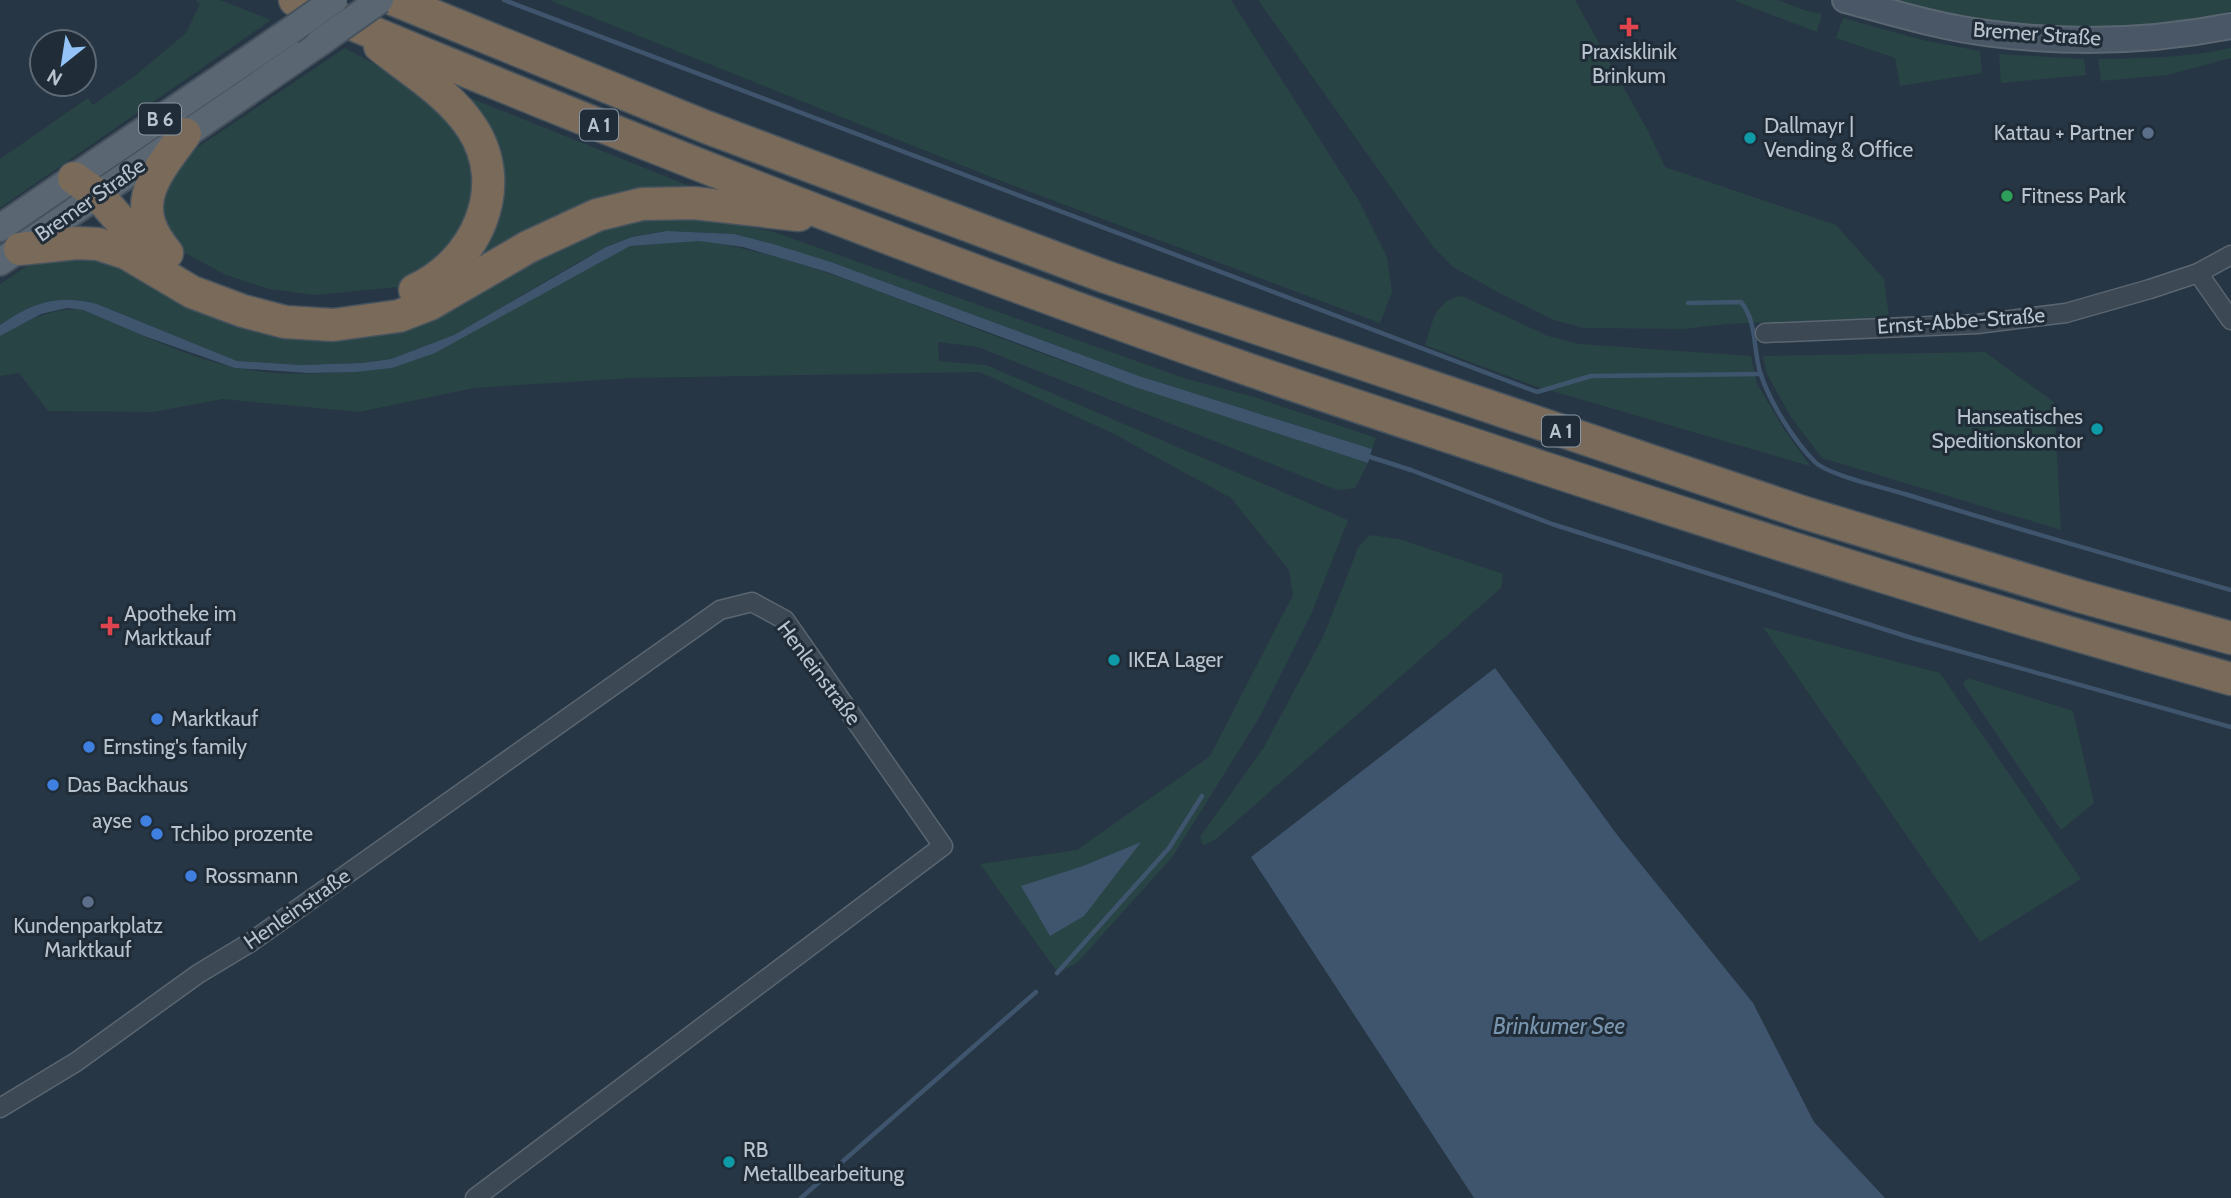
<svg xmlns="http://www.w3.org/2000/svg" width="2231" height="1198" font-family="Cabin,sans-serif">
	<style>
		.green { fill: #294445 }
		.water { fill: #3e556d }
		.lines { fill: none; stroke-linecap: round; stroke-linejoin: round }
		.stream { stroke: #3e556d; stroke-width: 4.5 }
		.street-casing { stroke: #5a6671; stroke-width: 21 }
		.secondary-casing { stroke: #5a6671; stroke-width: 28 }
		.primary-casing { stroke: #45515d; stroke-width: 30 }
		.highway-casing { stroke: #46535e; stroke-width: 35 }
		.street { stroke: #3c4853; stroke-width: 18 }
		.secondary { stroke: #4a5766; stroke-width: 24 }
		.primary { stroke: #5a6773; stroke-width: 26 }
		.highway { stroke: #796a59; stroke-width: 32 }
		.primary-bridge-casing { stroke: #45515d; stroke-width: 30; stroke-linecap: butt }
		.primary-bridge { stroke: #5a6773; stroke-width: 26 }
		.health-dot { fill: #e0444e; stroke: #202d39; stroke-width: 2.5 }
		.service-dot { fill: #5c6f8a; stroke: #202d39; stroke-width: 2.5 }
		.culture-dot { fill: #0f9aa8; stroke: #202d39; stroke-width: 2.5 }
		.leisure-dot { fill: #2e9e5b; stroke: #202d39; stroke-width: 2.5 }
		.shop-dot { fill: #3f7fe0; stroke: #202d39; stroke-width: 2.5 }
		.labels { text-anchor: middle; stroke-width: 6; stroke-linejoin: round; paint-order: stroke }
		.shield { fill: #202d39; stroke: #8b96a1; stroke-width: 2 }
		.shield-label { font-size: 19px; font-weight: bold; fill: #b9c3cd }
		.street-label { font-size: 21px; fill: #b9c3cd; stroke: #202d39 }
		.poi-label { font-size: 21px; fill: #b9c3cd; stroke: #202d39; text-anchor: start }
		.water-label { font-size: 23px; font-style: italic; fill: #7a96af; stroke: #202d39 }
	</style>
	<rect width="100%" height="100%" fill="#273644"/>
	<g class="green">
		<polygon points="195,0 220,0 271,20 0,208 0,159 88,98 93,105 136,75 186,33 200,4"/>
		<polygon points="549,0 1231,0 1359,201 1387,257 1392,292 1380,323 991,177"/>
		<polygon points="1258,0 1575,0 1648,131 1665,167 1836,225 1884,279 1889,318 1726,324 1684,329 1583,328 1554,320 1501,294 1453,267 1434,248"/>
		<polygon points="1733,0 1777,0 1807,11 1822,14 1817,32"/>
		<path d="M1889 0H2231V11C2208 16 2185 22 2162 25 2070 36 1978 24 1889 0Z"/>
		<polygon points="1843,18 1926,41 1980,51 1982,73 1900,86 1895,58 1836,38"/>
		<polygon points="345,48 428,94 461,128 479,186 458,246 398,287 315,295 269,289 226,275 181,251 158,212 162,182 198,147"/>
		<path d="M2231 48V58L2167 75 2101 81 2098 59C2142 58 2188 58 2231 48Z"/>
		<polygon points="1999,54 2084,59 2086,75 2001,83"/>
		<polygon points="453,91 697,189 460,278 498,215"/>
		<path d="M655 217 739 224 774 232 1184 378 1254 397 1376 438 1372 449 1139 376 831 262 734 234 667 231 632 237 606 247 575 264 454 335 391 359 362 363 301 365 237 361 97 304C56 294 34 302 0 325V284L32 263 80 252 335 334 591 230Z"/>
		<path d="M699 240C806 257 905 303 1006 340 1125 385 1246 423 1368 463L1355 488 1337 490 978 347 938 342 939 361 986 365 1348 520 1312 612 1259 718 1173 856 1077 963 1062 971 1055 969 980 864 1077 850 1210 756 1293 595 1289 570 1231 498 1114 434 980 372 633 378 474 388 359 412 223 399 153 412 48 411 19 373 0 376V336C27 321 51 307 83 310 141 334 200 365 264 372 306 376 350 372 392 368L630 246Z"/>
		<path d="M1462 296 1548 336 1579 344 1751 356 1757 384 1784 429 1810 466 1535 386 1425 345C1433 322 1434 301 1462 296Z"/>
		<polygon points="1985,352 2054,402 2061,530 1822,458 1791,417 1767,374 1763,356"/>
		<polygon points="1370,535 1399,539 1503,574 1501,588 1215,840 1203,845 1200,837 1264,747 1323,637 1359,546"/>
		<polygon points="1763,627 1940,673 2081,879 1980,942"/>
		<polygon points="1968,678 2073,711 2094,803 2061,830 1963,684"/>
	</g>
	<g class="water">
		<path d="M667 231 734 234 773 244 831 262 1139 376 1372 449 1368 463 1135 387 827 272 743 247 699 241 630 246 435 353 392 368 356 372 308 373 235 368 144 336 83 310 67 308 41 314 0 336V325C34 302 56 294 97 304L237 361 301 365 362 363 391 359 454 335 606 247 632 237Z"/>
		<polygon points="1495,668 1618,836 1753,1003 1814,1122 1885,1198 1474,1198 1251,857"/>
		<polygon points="1141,842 1084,916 1050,936 1021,886 1083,866"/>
	</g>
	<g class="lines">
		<g class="stream">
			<polyline points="504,0 1537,392 1591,376 1761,374"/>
			<path d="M1688 303 1741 302C1757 321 1753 348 1760 372 1769 401 1794 441 1815 462 1828 475 1885 488 1905 494 2013 528 2122 559 2231 590"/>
			<polyline points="1367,456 1411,470 1552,524 1912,638 2231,727"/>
			<polyline points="1057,973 1169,848 1202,796"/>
			<polyline points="801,1198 1036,992"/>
		</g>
		<g class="street-casing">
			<g id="street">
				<polyline points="2198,273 2231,320"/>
				<polyline points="1765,333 1977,324 2066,313 2150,289 2198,273 2231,255"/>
				<polyline points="0,1108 76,1062 198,974 251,942 720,610 752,602 785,620 943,846 475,1198"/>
			</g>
		</g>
		<g class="secondary-casing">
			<path id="secondary" d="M1845 0C1891 12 1938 27 1986 33 2067 44 2150 42 2231 26"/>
		</g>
		<g class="primary-casing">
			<g id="primary">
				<polyline points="0,228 290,31"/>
				<polyline points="0,262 319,43"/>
			</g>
		</g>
		<g class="highway-casing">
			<g id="highway">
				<path d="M295 0C609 132 926 257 1247 369 1345 403 1443 434 1541 467 1770 542 1999 615 2231 679"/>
				<polyline points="395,0 706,127 1106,277 1805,513 2079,596 2231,638"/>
				<path d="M380 46C411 71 450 94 472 128 511 188 475 263 415 290"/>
				<polyline points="74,178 98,195 139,242 162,258"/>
				<polyline points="20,249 77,243 98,244 126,253 192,292 243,311 285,322 333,325 399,316 430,304 528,247 597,215 642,204 694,203 799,215"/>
				<path d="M167 253C127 206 154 176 185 134"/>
			</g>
		</g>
		<use href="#street" class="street"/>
		<use href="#secondary" class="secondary"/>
		<use href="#primary" class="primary"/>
		<use href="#highway" class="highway"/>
		<g class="primary-bridge-casing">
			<g id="primary-bridge">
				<polyline points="290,31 334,0"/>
				<polyline points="319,43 380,0"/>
			</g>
		</g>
		<use href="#primary-bridge" class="primary-bridge"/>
	</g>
	<g class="health-dot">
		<path d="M1625.5 16.5h7v7h7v7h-7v7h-7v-7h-7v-7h7z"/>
		<path d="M106.5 615.5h7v7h7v7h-7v7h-7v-7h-7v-7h7z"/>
	</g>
	<g class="service-dot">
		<circle cx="2148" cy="133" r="7"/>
		<circle cx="88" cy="902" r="7"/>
	</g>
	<g class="culture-dot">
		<circle cx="1750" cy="138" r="7"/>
		<circle cx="2097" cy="429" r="7"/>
		<circle cx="1114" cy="660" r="7"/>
		<circle cx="729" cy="1162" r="7"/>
	</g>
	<circle class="leisure-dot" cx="2007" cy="196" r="7"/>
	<g class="shop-dot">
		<circle cx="157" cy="719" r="7"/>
		<circle cx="89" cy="747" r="7"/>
		<circle cx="53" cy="785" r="7"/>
		<circle cx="146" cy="821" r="7"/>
		<circle cx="157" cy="834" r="7"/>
		<circle cx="191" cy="876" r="7"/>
	</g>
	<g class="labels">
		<g class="shield">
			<rect x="139" y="103.5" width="42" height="31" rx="5"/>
			<rect x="580" y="109.5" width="38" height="31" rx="5"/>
			<rect x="1542" y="415.5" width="38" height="31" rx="5"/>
		</g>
		<g class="shield-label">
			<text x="160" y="126">B 6</text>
			<text x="599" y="132">A 1</text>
			<text x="1561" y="438">A 1</text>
		</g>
		<g class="street-label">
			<text transform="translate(2037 34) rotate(4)" y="7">Bremer Straße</text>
			<text transform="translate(90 200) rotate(-35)" y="7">Bremer Straße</text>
			<text transform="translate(1961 321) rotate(-4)" y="7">Ernst-Abbe-Straße</text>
			<text transform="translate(819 673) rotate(53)" y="7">Henleinstraße</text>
			<text transform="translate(297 909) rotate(-35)" y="7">Henleinstraße</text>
		</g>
		<g class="poi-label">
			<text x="1629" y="59" text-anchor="middle">Praxisklinik<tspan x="1629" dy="24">Brinkum</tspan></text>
			<text x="1764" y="133">Dallmayr |<tspan x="1764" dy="24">Vending &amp; Office</tspan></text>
			<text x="2134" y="140" text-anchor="end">Kattau + Partner</text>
			<text x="2021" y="203">Fitness Park</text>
			<text x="2083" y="424" text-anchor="end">Hanseatisches<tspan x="2083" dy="24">Speditionskontor</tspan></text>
			<text x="124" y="621">Apotheke im<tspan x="124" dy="24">Marktkauf</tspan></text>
			<text x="1128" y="667">IKEA Lager</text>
			<text x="171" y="726">Marktkauf</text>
			<text x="103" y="754">Ernsting's family</text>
			<text x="67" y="792">Das Backhaus</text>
			<text x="132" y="828" text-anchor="end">ayse</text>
			<text x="171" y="841">Tchibo prozente</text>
			<text x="205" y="883">Rossmann</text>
			<text x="88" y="933" text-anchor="middle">Kundenparkplatz<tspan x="88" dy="24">Marktkauf</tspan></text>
			<text x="743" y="1157">RB<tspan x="743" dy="24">Metallbearbeitung</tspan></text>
		</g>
		<g class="water-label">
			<text x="1559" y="1034">Brinkumer See</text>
		</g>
	</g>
	<g transform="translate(63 63) rotate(210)"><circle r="33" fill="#202d39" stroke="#5d6974" stroke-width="2"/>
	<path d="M0-5L12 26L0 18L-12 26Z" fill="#93c3f9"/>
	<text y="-10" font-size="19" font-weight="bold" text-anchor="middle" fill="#b9c3cd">N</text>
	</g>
</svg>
